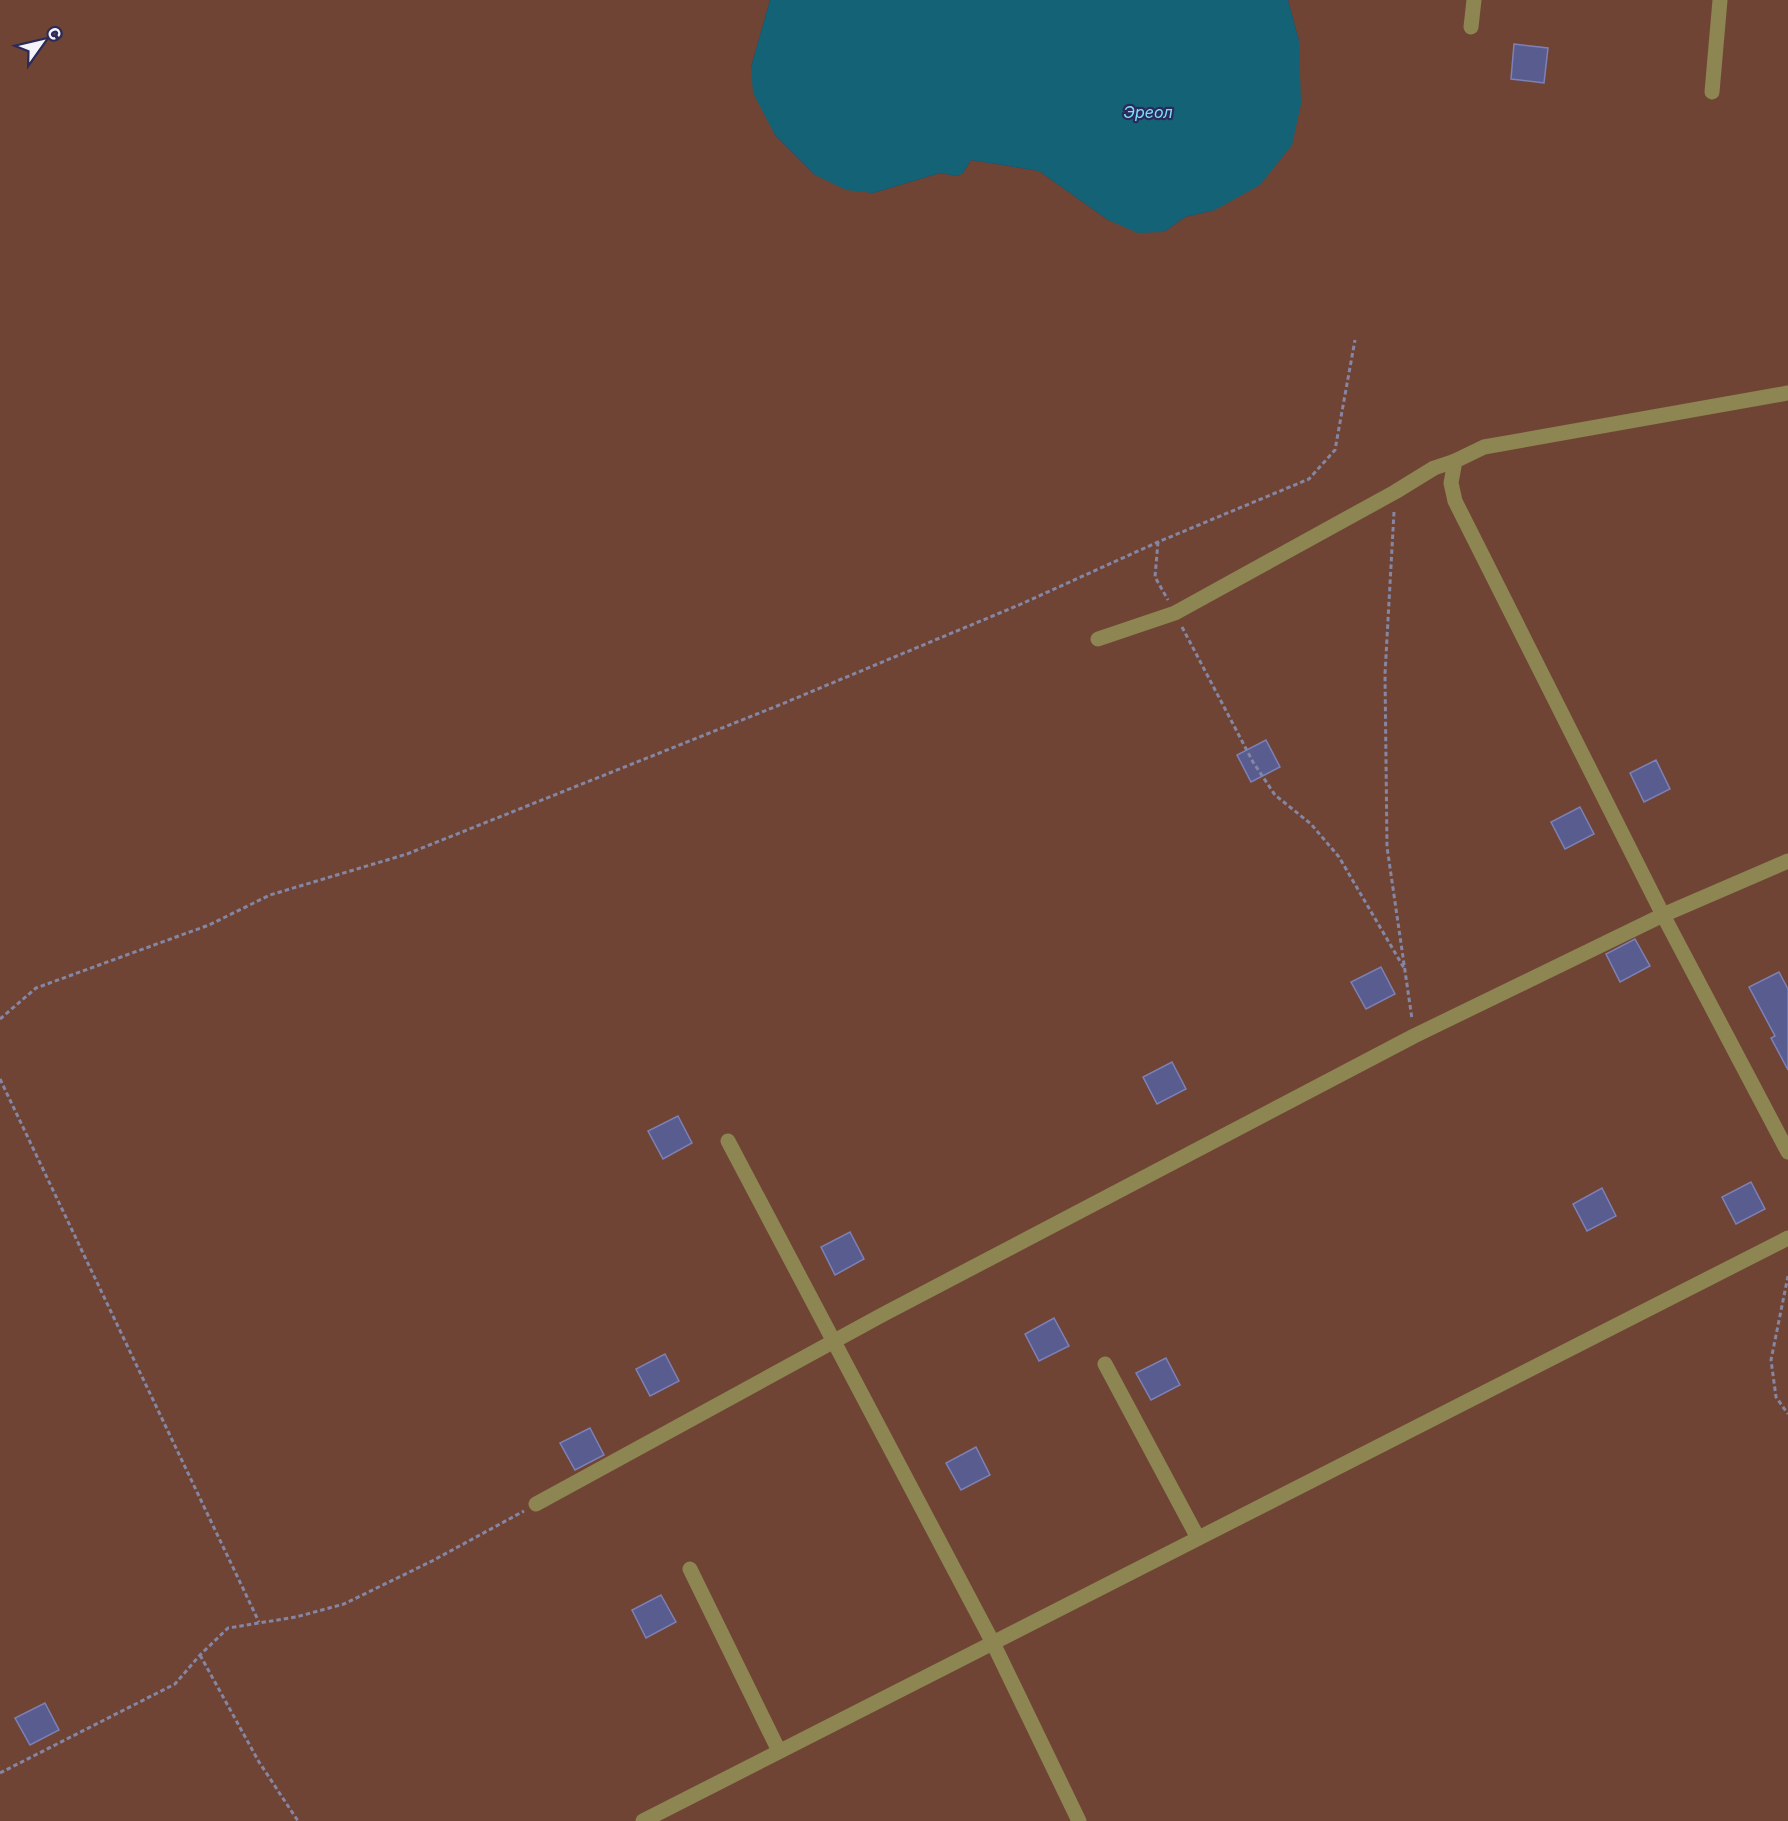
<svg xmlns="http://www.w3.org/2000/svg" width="1788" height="1821" font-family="Inter,sans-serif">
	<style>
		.green { fill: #704434 }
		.water { fill: #136276 }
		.building { fill: #595c8f; stroke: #7d81b7; stroke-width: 1.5 }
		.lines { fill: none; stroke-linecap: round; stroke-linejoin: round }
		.path { stroke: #8586a4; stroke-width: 3; stroke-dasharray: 4.5 3; stroke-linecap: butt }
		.minor { stroke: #8d8552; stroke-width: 15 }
		.labels { text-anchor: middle; stroke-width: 4.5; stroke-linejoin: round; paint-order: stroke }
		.water-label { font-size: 16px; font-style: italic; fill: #7ddffe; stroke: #2b2b59 }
	</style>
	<rect width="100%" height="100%" fill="#343665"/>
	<polygon class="green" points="0,0 770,0 751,67 775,135 815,175 873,193 940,173 957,176 963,173 971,160 1039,171 1108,220 1164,232 1185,217 1215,210 1299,41 1288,0 1788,0 1788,1821 0,1821"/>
	<polygon class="water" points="770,0 1288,0 1299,41 1301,104 1292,145 1260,185 1215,210 1185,217 1164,232 1138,233 1108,220 1039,171 971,160 963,173 957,176 940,173 873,193 846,190 815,175 775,135 753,93 751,67"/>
	<g class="building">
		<polygon points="1514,44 1548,48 1544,83 1511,79"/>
		<polygon points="1266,740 1280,767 1251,782 1237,755"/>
		<polygon points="1656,760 1670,789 1644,802 1630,773"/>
		<polygon points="1580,807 1594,834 1565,849 1551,822"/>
		<polygon points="1635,939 1650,966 1620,982 1606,954"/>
		<polygon points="1381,967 1395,994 1366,1009 1351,982"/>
		<polygon points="1779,972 1788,989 1788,1070 1771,1038 1775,1036 1749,987"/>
		<polygon points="1172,1062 1186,1089 1157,1104 1143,1077"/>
		<polygon points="678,1116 692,1143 663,1159 648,1131"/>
		<polygon points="1751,1182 1765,1209 1736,1224 1722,1197"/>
		<polygon points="1602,1188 1616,1216 1587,1231 1573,1204"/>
		<polygon points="850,1232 864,1259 835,1275 821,1247"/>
		<polygon points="1054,1318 1069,1346 1039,1361 1025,1334"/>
		<polygon points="665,1354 679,1381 650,1396 636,1369"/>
		<polygon points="1166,1358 1180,1385 1151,1400 1136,1373"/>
		<polygon points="590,1428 604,1455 575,1470 560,1443"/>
		<polygon points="976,1447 990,1475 961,1490 946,1463"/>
		<polygon points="661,1595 676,1622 646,1638 632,1610"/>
		<polygon points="45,1703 59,1730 30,1745 15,1718"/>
	</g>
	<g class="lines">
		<g class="path">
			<polyline points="1394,512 1385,674 1387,847 1412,1019"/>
			<polyline points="1158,542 1155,577 1168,600"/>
			<polyline points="1182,627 1253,762 1275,795 1311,824 1339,857 1404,968"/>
			<polyline points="0,1019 36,988 209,925 270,895 407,854 777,706 1019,605 1158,542 1309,479 1335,450 1355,340"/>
			<polyline points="0,1079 259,1622"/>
			<polyline points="1788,1276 1771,1360 1776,1397 1788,1414"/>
			<polyline points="200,1655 259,1762 298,1821"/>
			<polyline points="0,1773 175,1684 200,1655 228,1628 296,1617 344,1604 432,1561 524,1511"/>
		</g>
		<g class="minor">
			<polyline points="1471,27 1474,0"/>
			<polyline points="1712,92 1720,0"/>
			<polyline points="1788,393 1484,447 1455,461 1451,483 1455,501 1663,915 1788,1152"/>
			<polyline points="1098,639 1175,613 1395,492 1434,468 1455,461"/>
			<polyline points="728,1141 993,1643 1079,1821"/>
			<polyline points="1105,1364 1198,1538"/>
			<polyline points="536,1504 882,1315 1414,1036 1663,915 1788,861"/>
			<polyline points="690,1569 779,1751"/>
			<polyline points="643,1821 1788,1238"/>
		</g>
	</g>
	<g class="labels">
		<g class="water-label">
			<text x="1148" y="118">Эреол</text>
		</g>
	</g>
	<g transform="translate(42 42) rotate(56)" stroke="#2b2b59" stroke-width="4.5" paint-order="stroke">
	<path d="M0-4.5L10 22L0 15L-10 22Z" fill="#f4f4fa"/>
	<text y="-9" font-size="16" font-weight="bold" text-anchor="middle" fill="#f4f4fa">С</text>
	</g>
</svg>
